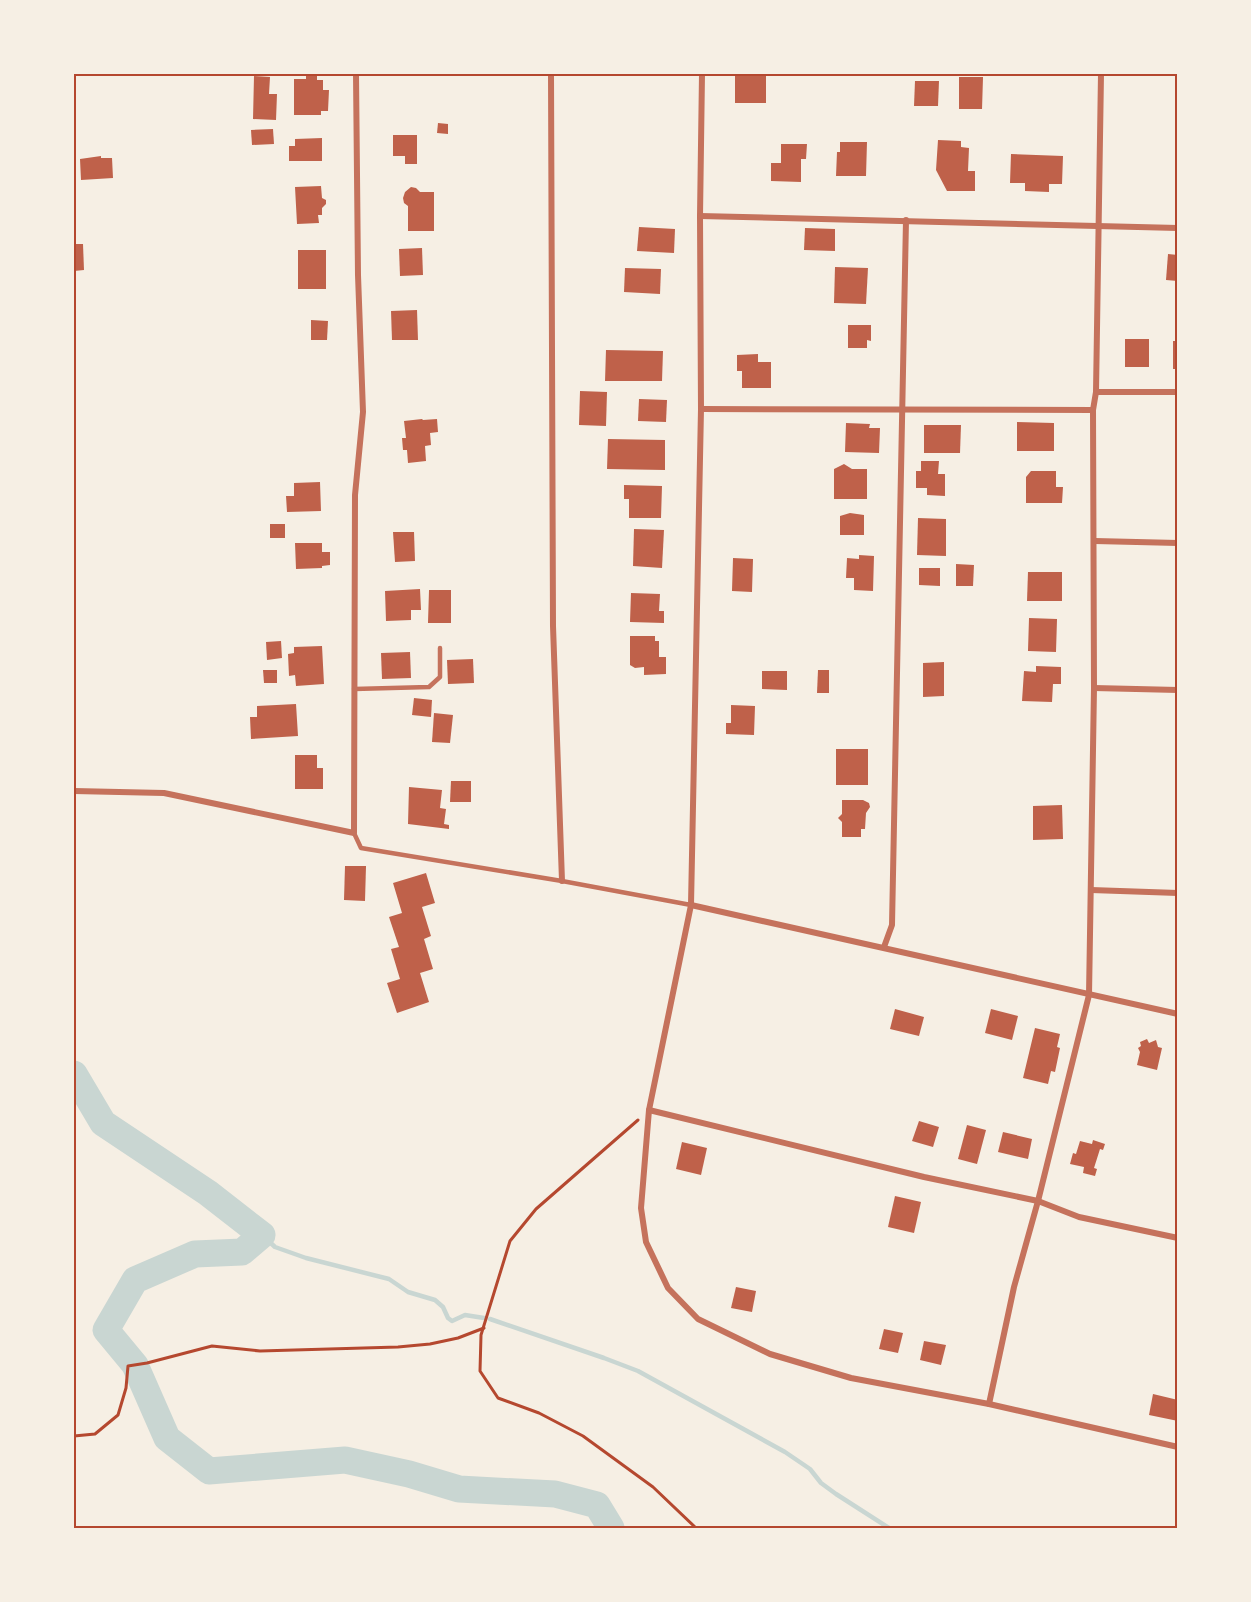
<svg xmlns="http://www.w3.org/2000/svg" width="1251" height="1602" font-family="'Noto Serif',serif">
	<style>
		.lines { fill: none; stroke-linecap: round; stroke-linejoin: round }
		.stream { stroke: #c9d6d2; stroke-width: 4.5 }
		.river { stroke: #c9d6d2; stroke-width: 27 }
		.building { fill: #bf614a }
		.path { stroke: #b5482f; stroke-width: 3 }
		.service { stroke: #c5725c; stroke-width: 4.5 }
		.minor { stroke: #c5725c; stroke-width: 6 }
		.neatline { fill: none; stroke: #b5482f; stroke-width: 2 }
	</style>
	<rect width="100%" height="100%" fill="#f6efe4"/>
	<g class="lines">
		<g class="stream">
			<polyline points="262,1235 275,1247 306,1258 389,1279 408,1292 435,1300 443,1307 448,1318 452,1321 465,1315 484,1318"/>
			<polyline points="490,1319 604,1358 638,1371 785,1452 810,1469 821,1483 836,1494 889,1528"/>
		</g>
		<polyline class="river" points="74,1074 103,1123 208,1193 262,1235 242,1252 195,1254 135,1280 106,1330 135,1365 167,1438 209,1471 345,1460 409,1474 459,1489 555,1494 597,1505 611,1528"/>
	</g>
	<g class="building">
		<rect x="735" y="74" width="31" height="29"/>
		<polygon points="306,75 317,76 317,80 323,80 323,90 329,90 328,111 321,111 321,115 294,115 294,79 306,79"/>
		<polygon points="254,76 270,77 269,94 277,94 276,120 253,119"/>
		<polygon points="959,77 983,77 982,109 959,109"/>
		<polygon points="915,81 939,81 938,106 914,106"/>
		<polygon points="438,123 448,124 448,134 437,133"/>
		<polygon points="273,129 274,144 252,145 251,130"/>
		<polygon points="393,135 417,135 417,164 405,164 405,156 393,156"/>
		<polygon points="322,138 322,161 289,161 289,146 295,146 295,139"/>
		<polygon points="938,140 961,141 961,147 969,148 968,171 975,171 975,191 947,191 936,170"/>
		<polygon points="840,142 867,142 866,176 836,176 837,152 840,152"/>
		<polygon points="781,144 807,144 806,159 801,159 801,182 771,181 771,163 781,163"/>
		<polygon points="1011,154 1063,156 1062,184 1049,184 1049,192 1025,191 1025,183 1010,183"/>
		<polygon points="101,156 101,158 112,158 113,178 81,180 80,159"/>
		<polygon points="321,186 322,198 326,200 326,204 322,208 322,215 318,215 319,223 297,224 295,187"/>
		<polygon points="411,187 416,188 420,192 434,192 434,231 408,231 408,206 404,203 403,198 405,192"/>
		<polygon points="639,227 675,229 674,253 637,251"/>
		<polygon points="805,228 835,229 835,251 804,250"/>
		<polygon points="74,244 83,244 84,270 74,271"/>
		<polygon points="422,248 423,275 400,276 399,249"/>
		<rect x="298" y="250" width="28" height="39"/>
		<polygon points="1168,254 1178,255 1178,281 1166,280"/>
		<polygon points="835,267 868,268 866,304 834,303"/>
		<polygon points="625,268 661,269 660,294 624,292"/>
		<polygon points="417,310 418,340 392,340 391,311"/>
		<polygon points="311,320 328,321 327,340 311,340"/>
		<polygon points="848,325 871,325 871,341 867,340 867,348 848,348"/>
		<rect x="1125" y="339" width="24" height="28"/>
		<rect x="1173" y="341" width="5" height="28"/>
		<polygon points="606,350 663,351 662,381 605,381"/>
		<polygon points="758,354 758,362 771,362 771,388 742,388 742,371 737,371 737,355"/>
		<polygon points="580,391 607,392 606,426 579,425"/>
		<polygon points="639,399 667,400 666,422 638,421"/>
		<polygon points="422,419 423,420 437,419 438,432 430,433 431,445 425,446 426,461 408,463 407,450 403,450 402,438 406,438 404,421"/>
		<polygon points="1017,422 1054,423 1054,451 1017,451"/>
		<polygon points="846,423 870,424 869,428 880,428 879,453 845,452"/>
		<polygon points="924,425 961,425 960,453 924,453"/>
		<polygon points="608,439 665,440 665,470 607,469"/>
		<polygon points="921,461 939,461 938,474 945,474 945,496 927,495 927,488 916,488 916,471 921,471"/>
		<polygon points="844,464 852,469 867,469 867,499 834,499 834,469"/>
		<polygon points="1031,471 1056,471 1056,487 1063,487 1062,503 1026,503 1026,477"/>
		<polygon points="320,482 321,511 287,512 286,496 294,496 294,483"/>
		<polygon points="624,485 662,486 661,518 629,518 629,499 624,499"/>
		<polygon points="850,513 864,515 864,535 840,535 840,516"/>
		<polygon points="918,518 946,519 946,556 917,555"/>
		<rect x="270" y="524" width="15" height="14"/>
		<polygon points="634,529 664,530 662,568 633,566"/>
		<polygon points="393,532 414,532 415,561 395,562"/>
		<polygon points="295,543 322,543 322,552 330,552 330,565 322,566 322,568 296,569"/>
		<polygon points="859,555 874,556 873,591 854,590 854,578 846,578 847,558 859,559"/>
		<polygon points="733,558 753,559 752,592 732,591"/>
		<polygon points="956,564 974,565 973,586 956,586"/>
		<polygon points="919,568 940,568 940,586 919,585"/>
		<polygon points="1028,572 1062,572 1062,601 1027,601"/>
		<polygon points="420,589 421,610 411,610 411,620 386,621 385,591"/>
		<polygon points="429,590 451,590 451,623 428,623"/>
		<polygon points="631,593 660,594 659,611 664,611 664,623 630,622"/>
		<polygon points="1029,618 1057,619 1056,652 1028,651"/>
		<polygon points="630,636 655,636 655,641 659,641 659,657 666,657 666,674 644,675 644,667 635,668 630,665"/>
		<polygon points="281,641 282,658 267,660 266,642"/>
		<polygon points="322,646 324,684 296,686 295,675 289,676 288,654 294,653 294,647"/>
		<polygon points="410,652 411,678 382,679 381,653"/>
		<polygon points="473,659 474,683 448,684 447,660"/>
		<polygon points="944,662 944,696 923,697 923,663"/>
		<polygon points="1036,666 1061,667 1061,684 1053,684 1052,702 1022,701 1024,671 1036,672"/>
		<polygon points="263,670 277,670 277,683 264,683"/>
		<polygon points="818,670 829,670 829,693 817,693"/>
		<polygon points="762,671 787,671 787,690 762,689"/>
		<polygon points="414,698 432,700 431,717 412,715"/>
		<polygon points="296,704 298,736 251,739 250,717 257,717 257,706"/>
		<polygon points="731,705 755,706 754,735 726,734 726,723 731,723"/>
		<polygon points="434,713 453,715 450,743 432,742"/>
		<rect x="836" y="749" width="32" height="36"/>
		<polygon points="295,755 317,755 317,768 323,768 323,789 295,789"/>
		<polygon points="451,781 471,781 471,802 450,802"/>
		<polygon points="409,787 442,790 440,808 446,809 444,824 449,825 449,829 408,824"/>
		<polygon points="842,800 863,800 869,803 870,807 866,813 865,829 861,829 861,837 842,837 842,822 838,818 842,814"/>
		<polygon points="1062,805 1063,839 1033,840 1033,806"/>
		<polygon points="345,866 366,866 365,901 344,900"/>
		<polygon points="426,873 435,903 422,907 431,936 424,939 433,969 420,973 429,1002 397,1013 387,983 400,979 391,949 399,947 389,917 402,913 393,883"/>
		<polygon points="895,1009 924,1017 919,1036 890,1029"/>
		<polygon points="991,1009 1018,1016 1012,1040 985,1033"/>
		<polygon points="1035,1028 1060,1034 1057,1047 1060,1048 1055,1072 1051,1071 1048,1084 1023,1078"/>
		<polygon points="1147,1039 1149,1043 1156,1040 1158,1047 1162,1048 1157,1070 1137,1065 1140,1052 1138,1048 1141,1046 1140,1042"/>
		<polygon points="919,1121 939,1127 933,1147 912,1141"/>
		<polygon points="967,1125 986,1130 977,1164 958,1159"/>
		<polygon points="1003,1132 1032,1139 1028,1159 998,1152"/>
		<polygon points="1093,1140 1105,1144 1103,1150 1100,1149 1094,1168 1097,1169 1095,1176 1083,1173 1084,1167 1070,1164 1073,1153 1076,1154 1080,1141 1092,1144"/>
		<polygon points="682,1142 707,1148 701,1175 676,1169"/>
		<polygon points="895,1196 921,1202 914,1233 888,1227"/>
		<polygon points="736,1287 756,1291 752,1312 731,1308"/>
		<polygon points="884,1329 903,1333 898,1353 879,1349"/>
		<polygon points="924,1341 946,1345 941,1365 920,1360"/>
		<polygon points="1153,1394 1178,1400 1178,1421 1149,1415"/>
	</g>
	<g class="lines">
		<g class="path">
			<polyline points="638,1120 536,1209 510,1241 481,1335 480,1371 498,1398 539,1413 583,1436 653,1487 696,1528"/>
			<polyline points="74,1436 95,1434 118,1415 126,1388 128,1366 147,1363 212,1346 260,1351 398,1347 430,1344 458,1338 484,1328"/>
		</g>
		<g class="service">
			<polyline points="354,689 429,687 440,677 440,648"/>
			<polyline points="354,833 361,848 562,881 691,905"/>
		</g>
		<g class="minor">
			<polyline points="551,74 553,626 562,881"/>
			<polyline points="702,74 700,216 701,409 691,905 649,1110 641,1208 646,1242 668,1288 698,1319 770,1354 851,1378 989,1404 1178,1447"/>
			<polyline points="700,216 1178,228"/>
			<polyline points="1096,392 1178,392"/>
			<polyline points="701,409 1093,410"/>
			<polyline points="1095,541 1178,543"/>
			<polyline points="1094,688 1178,690"/>
			<polyline points="74,791 164,793 354,833 355,495 363,412 358,275 356,74"/>
			<polyline points="1091,890 1178,893"/>
			<polyline points="691,905 1178,1014"/>
			<polyline points="884,947 892,925 906,220"/>
			<polyline points="649,1110 924,1177 1038,1201 1079,1217 1178,1238"/>
			<polyline points="989,1404 1014,1287 1038,1201 1089,995 1094,688 1093,410 1096,392 1101,74"/>
		</g>
	</g>
	<rect width="1251" height="1602" fill="none" stroke="#f6efe4" stroke-width="150"/>
	<rect x="75" y="75" width="1101" height="1452" class="neatline"/>
</svg>
